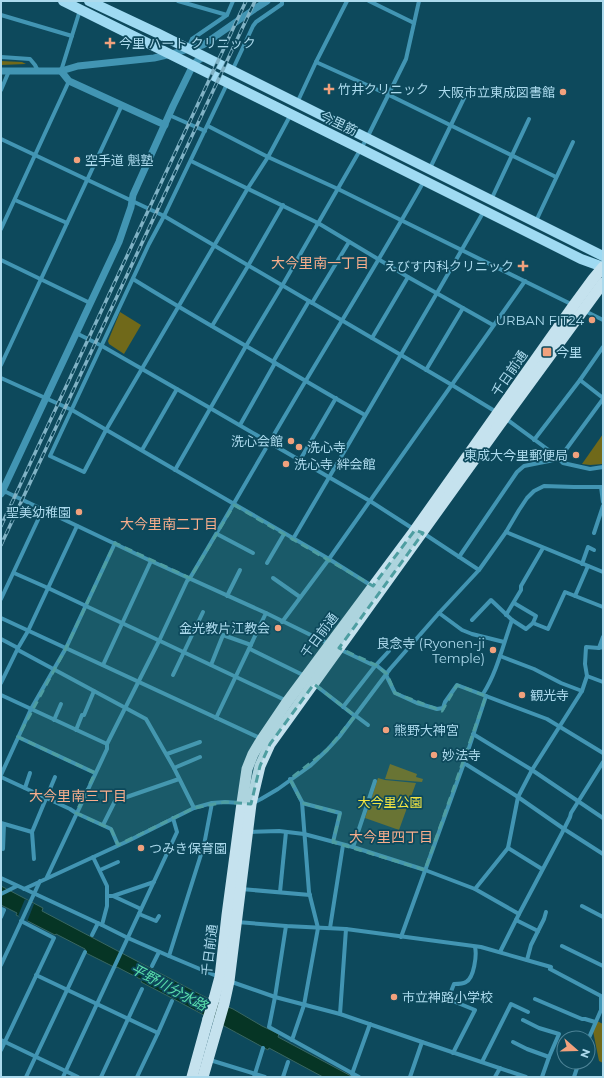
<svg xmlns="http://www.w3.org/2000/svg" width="604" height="1078" font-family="Montserrat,'Noto Sans JP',sans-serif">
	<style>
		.green { fill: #70691a }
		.water { fill: #063525; stroke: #386661 }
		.pier { fill: #0d495c }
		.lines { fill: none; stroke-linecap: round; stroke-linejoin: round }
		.minor { stroke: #4295b3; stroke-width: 4 }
		.tertiary { stroke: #4295b3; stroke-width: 7 }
		.primary { stroke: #9fdaf2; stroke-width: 10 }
		.trunk { stroke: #c5e2ee; stroke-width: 11 }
		.rail-casing { stroke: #80b2c5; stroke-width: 3.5 }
		.rail { stroke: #0d495c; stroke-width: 2; stroke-dasharray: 6; stroke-linecap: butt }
		.trunk-bridge { stroke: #c5e2ee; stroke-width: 11 }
		.marked { fill: #4e9ea1; fill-opacity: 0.2; stroke: #4e9ea1; stroke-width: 3; stroke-dasharray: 8 5; stroke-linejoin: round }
		.poi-dot { fill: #f1a17d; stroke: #0d495c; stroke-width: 1.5 }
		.labels { text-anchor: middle; stroke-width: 3.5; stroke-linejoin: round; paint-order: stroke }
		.poi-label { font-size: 13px; fill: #acdaed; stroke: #0d495c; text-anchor: start }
		.street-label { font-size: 13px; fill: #acdaed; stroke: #0d495c }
		.park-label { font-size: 13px; fill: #f3e541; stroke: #0d495c }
		.neighbourhood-label { font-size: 14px; fill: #f9ae8c; stroke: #0d495c }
		.water-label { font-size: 14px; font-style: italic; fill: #5adeab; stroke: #0d495c }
	</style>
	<rect width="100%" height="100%" fill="#0d495c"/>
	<g class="green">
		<polygon points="1,61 22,62 26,64 1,65"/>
		<polygon points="120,312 141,325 124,354 109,344 108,341"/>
		<polygon points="603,434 603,464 590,465 582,464"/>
		<polygon points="390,764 417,774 416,777 423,779 422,782 385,779"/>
		<polygon points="378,778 385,780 416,783 399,830 365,818"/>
		<polygon points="597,1021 603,1024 603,1063 599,1061 593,1031"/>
	</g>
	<path class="water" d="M1 886 43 908 42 911 207 998 233 1009 262 1026 279 1034 278 1037 353 1077H323L269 1048 268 1050C226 1027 184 1004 141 982L142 980 117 967 116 968 86 953 85 949 56 934 55 935 16 915 17 913 1 905Z"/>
	<polygon class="pier" points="25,899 34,904 27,922 18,916"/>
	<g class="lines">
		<g class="minor">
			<polyline points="178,1 227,15"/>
			<polyline points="369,1 414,23"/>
			<polyline points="1,15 72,36"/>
			<polyline points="188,48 192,39 227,15 233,1"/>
			<polyline points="1,57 30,59 35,65 38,71"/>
			<polyline points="316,62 389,95 556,177"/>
			<polyline points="61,71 80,10"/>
			<polyline points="232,71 253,26 256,22 282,4 282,1"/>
			<polyline points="227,84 164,216 149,244 50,456 84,472 106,430 248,188 268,157 291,114"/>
			<polyline points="1,90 9,71"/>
			<polyline points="297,103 316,62 347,1"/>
			<polyline points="169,115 205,131"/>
			<polyline points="208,126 268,157 338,189 573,305"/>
			<polyline points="1,139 164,216 401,355 452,385 498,413"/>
			<polyline points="191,161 318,223 408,277 493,325"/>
			<polyline points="430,168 468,90"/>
			<polyline points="15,200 67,223"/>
			<polyline points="491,200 529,119"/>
			<polyline points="536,221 573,142"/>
			<polyline points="1,229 69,81"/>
			<polyline points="1,260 90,303"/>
			<path d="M133 279C170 302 208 324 246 346 286 369 325 393 365 415"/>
			<polyline points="312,303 349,242"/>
			<polyline points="583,310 603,320"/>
			<polyline points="212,326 248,266 283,205"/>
			<polyline points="76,333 102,346 210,408 370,501 415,530"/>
			<polyline points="372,338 408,277"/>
			<polyline points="273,362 309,301"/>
			<polyline points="1,365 122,105"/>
			<polyline points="426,370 463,308"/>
			<polyline points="1,378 72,410 329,559 372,586"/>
			<polyline points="580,380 603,398"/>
			<polyline points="505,418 554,454 563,463 590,469 603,467"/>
			<polyline points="240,425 275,363"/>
			<polyline points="534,440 580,380 603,347"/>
			<polyline points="142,450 177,389"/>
			<polyline points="300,460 336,398"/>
			<polyline points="175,470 246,346 282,286 367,138 406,59 419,1"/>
			<polyline points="601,487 603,502"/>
			<polyline points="2,493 6,492 151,561 266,613 329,644"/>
			<polyline points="506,532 603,572"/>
			<polyline points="423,533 479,570"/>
			<polyline points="594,533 603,506"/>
			<polyline points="217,534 253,553"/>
			<polyline points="293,539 437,293 484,211"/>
			<polyline points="459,557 517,472 524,466 559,459 603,399"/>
			<polyline points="267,563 284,534"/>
			<polyline points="582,564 588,547 594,550"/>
			<polyline points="14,573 48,588 287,701"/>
			<polyline points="273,578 300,597"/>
			<polyline points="227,596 240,570"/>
			<polyline points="575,596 588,566"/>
			<polyline points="1,599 43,509"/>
			<polyline points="514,603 536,616 533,623"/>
			<polyline points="439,613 462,630 472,634 504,642"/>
			<polyline points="506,615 521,590 521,586 543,548"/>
			<polyline points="1,618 262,739"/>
			<path d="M472 620 491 600 512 620C503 645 497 672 483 694"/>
			<polyline points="512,620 526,629 533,623 548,629 565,592 603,607"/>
			<polyline points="282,622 329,559 525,281"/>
			<polyline points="1,639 18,648"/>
			<polyline points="599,648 603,637"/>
			<polyline points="250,649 305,676"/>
			<polyline points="339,649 375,666 376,665 387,674"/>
			<polyline points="18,650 146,719 174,768 194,808"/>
			<polyline points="500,656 534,669 561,683 582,691"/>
			<polyline points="103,665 151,561"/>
			<polyline points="211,665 223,635 251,645"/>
			<polyline points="376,665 389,651"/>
			<polyline points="173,675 203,612"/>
			<polyline points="386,675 395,693 417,703 437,709 443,708 445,702 457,685 547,719 603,753"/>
			<polyline points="587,676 603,682"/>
			<polyline points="1,683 18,648 28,631 77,526"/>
			<polyline points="314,684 355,716"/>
			<polyline points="1,695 107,744"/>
			<polyline points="343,707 375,666"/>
			<polyline points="356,716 368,725"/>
			<polyline points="216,718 266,613"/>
			<polyline points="54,720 61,704"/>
			<polyline points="76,730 82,715 84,715 94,691"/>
			<polyline points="473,734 532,770 603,818"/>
			<polyline points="18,737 95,773"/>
			<polyline points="167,754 200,742"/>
			<polyline points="464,763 518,797 564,829 603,854"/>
			<polyline points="174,768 200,757"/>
			<polyline points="1,775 31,709 66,648 115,543"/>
			<polyline points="1,777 70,809 76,813 111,829 118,845"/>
			<polyline points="290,779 302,802 309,892 318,928 304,1005 292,1040"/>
			<polyline points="25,788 30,773"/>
			<polyline points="253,803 261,799 278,789 310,766 327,750 339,737 390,669 439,613 479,570 506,532 519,510 527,498 534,491 544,486 574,487 603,487"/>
			<polyline points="302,803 340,813 333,842"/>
			<polyline points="1,823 32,832"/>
			<polyline points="103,825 115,801 179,779"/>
			<polyline points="248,832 279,831 304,834 353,847 425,870 475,889 519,914"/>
			<polyline points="353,847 375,781"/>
			<polyline points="508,848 542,869"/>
			<polyline points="3,849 4,824"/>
			<polyline points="93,857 107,886 107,906 102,925"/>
			<polyline points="34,859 32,832 55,777"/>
			<polyline points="100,870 118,862"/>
			<path d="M47 877 107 749V744L159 641 187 581 190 578C229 513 266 447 305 382 345 315 386 249 424 181"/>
			<polyline points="1,878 102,925 128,938 169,956 219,977"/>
			<polyline points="24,889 128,841 194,808 212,803 225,802 241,803"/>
			<polyline points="241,889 310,895"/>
			<polyline points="475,889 508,848 518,797 532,770 582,691 587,676 585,664 586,647 599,648 601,647 603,648"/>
			<polyline points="280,892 286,832"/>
			<polyline points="1,894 17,886"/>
			<polyline points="107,896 113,896 154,882"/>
			<polyline points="113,896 141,909"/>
			<polyline points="582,906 603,917"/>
			<polyline points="1,909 4,910 1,917"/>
			<polyline points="139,914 156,921 159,916"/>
			<polyline points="516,920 538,931"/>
			<polyline points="237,922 286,926 346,929 481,947 551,967"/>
			<polyline points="286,926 275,997 269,1027 359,1077"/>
			<polyline points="330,928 343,845"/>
			<polyline points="92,935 98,923"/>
			<polyline points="401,937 464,763 486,696"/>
			<polyline points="562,946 603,966"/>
			<polyline points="500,952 519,914 562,833 570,817 571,813 603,762"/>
			<polyline points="169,956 204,845 212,803"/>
			<polyline points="527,960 531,945 544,919 546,912"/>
			<polyline points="1,965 40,881"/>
			<polyline points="152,966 159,952"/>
			<polyline points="550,969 601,996 601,1010 588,1040"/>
			<polyline points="36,975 158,1033"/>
			<polyline points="229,981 275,997 340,1014 422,1042 526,1077"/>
			<polyline points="535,999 582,1019 585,1019 595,1022"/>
			<polyline points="340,1014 346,929"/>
			<polyline points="523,1020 539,1028 559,1034 549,1057 542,1077"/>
			<polyline points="1,1040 78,1077"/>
			<polyline points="513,1042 527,1049 549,1057"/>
			<polyline points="1,1050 54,938 21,921"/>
			<path d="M453 1053 475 1010 448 999 454 984C458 984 463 984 466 982 474 978 477 955 475 947"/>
			<polyline points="210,1060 265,1077"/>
			<polyline points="482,1062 511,1004 528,1012"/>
			<polyline points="352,1074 370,1024"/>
			<polyline points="26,1077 85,952"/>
			<polyline points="63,1077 177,832 173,818"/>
			<polyline points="101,1077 142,989"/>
			<polyline points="137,1077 158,1033 172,1001"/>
			<polyline points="254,1077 263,1048"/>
			<polyline points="283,1077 288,1062"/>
			<polyline points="410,1077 422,1042"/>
			<polyline points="495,1077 500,1068"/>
			<polyline points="574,1077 579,1062"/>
		</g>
		<g class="tertiary">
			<polyline points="1,71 61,71 78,66 154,58 171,54 203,45 256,8 267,1"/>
			<polyline points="61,71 69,81 165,125"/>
			<polyline points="1,494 119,242 131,207 133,195 173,106 193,65 197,61 204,57"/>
		</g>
		<g class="primary">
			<polyline points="63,1 361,149 581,259 603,267"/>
			<polyline points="89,1 157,33 603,256"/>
		</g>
		<g class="trunk">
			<polyline points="214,999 220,977 227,915 242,803 247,769 253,754 262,739 287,702 415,530 574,305 593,279 603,267"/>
			<polyline points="192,1077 208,1019"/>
			<polyline points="203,1077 224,1004 229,981 251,804 260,766 270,744 500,424 603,283"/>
		</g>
		<g class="rail-casing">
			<g id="rail">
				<polyline points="1,526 246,1"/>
				<polyline points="1,545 255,1"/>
			</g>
		</g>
		<use href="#rail" class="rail"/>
		<polyline class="trunk-bridge" points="208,1019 214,999"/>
	</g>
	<path class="marked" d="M234 505 373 586 415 530 423 533 339 648 376 665 387 674 395 693 442 711 457 685 486 696 425 870 333 842 340 813 302 803 290 779 327 750 355 716 314 684 270 744 260 766 251 804 225 802 194 808 118 845 111 829 76 813 95 773 18 737 66 648 115 543 190 578Z"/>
	<g class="poi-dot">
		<path d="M108 37h4v4h4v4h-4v4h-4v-4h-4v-4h4z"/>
		<path d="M327 83h4v4h4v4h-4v4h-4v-4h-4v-4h4z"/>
		<circle cx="563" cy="92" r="4"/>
		<circle cx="77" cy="160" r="4"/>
		<path d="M521 260h4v4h4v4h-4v4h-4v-4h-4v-4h4z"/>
		<circle cx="592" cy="320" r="4"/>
		<rect x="542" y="347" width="10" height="10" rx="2"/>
		<circle cx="291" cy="441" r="4"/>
		<circle cx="299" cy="447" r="4"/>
		<circle cx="576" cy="455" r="4"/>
		<circle cx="286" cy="464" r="4"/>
		<circle cx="79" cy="512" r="4"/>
		<circle cx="278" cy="628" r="4"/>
		<circle cx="493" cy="650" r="4"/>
		<circle cx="522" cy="695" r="4"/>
		<circle cx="386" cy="730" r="4"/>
		<circle cx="434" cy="755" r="4"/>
		<circle cx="141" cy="848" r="4"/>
		<circle cx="394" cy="997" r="4"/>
	</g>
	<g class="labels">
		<g class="poi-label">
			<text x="119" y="48">今里 ハート クリニック</text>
			<text x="338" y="94">竹井クリニック</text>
			<text x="555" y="97" text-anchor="end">大阪市立東成図書館</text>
			<text x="85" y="165">空手道 魁塾</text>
			<text x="514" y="271" text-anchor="end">えびす内科クリニック</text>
			<text x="584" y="325" text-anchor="end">URBAN FIT24</text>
			<text x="556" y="357">今里</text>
			<text x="283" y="446" text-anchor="end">洗心会館</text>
			<text x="307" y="452">洗心寺</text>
			<text x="568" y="460" text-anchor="end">東成大今里郵便局</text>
			<text x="294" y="469">洗心寺 絆会館</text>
			<text x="71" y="517" text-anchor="end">聖美幼稚園</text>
			<text x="270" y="633" text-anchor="end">金光教片江教会</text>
			<text x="485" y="648" text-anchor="end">良念寺 (Ryonen-ji<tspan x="485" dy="15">Temple)</tspan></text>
			<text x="530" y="700">観光寺</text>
			<text x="394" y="735">熊野大神宮</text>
			<text x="442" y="760">妙法寺</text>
			<text x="149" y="853">つみき保育園</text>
			<text x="402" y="1002">市立神路小学校</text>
		</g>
		<g class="street-label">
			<text transform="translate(339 123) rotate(26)" y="5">今里筋</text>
			<text transform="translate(509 373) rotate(-55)" y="5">千日前通</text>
			<text transform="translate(319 635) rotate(-53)" y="5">千日前通</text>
			<text transform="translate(209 950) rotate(-83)" y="5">千日前通</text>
		</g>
		<g class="park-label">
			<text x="390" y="807">大今里公園</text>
		</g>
		<g class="neighbourhood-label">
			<text x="320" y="268">大今里南一丁目</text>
			<text x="169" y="529">大今里南二丁目</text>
			<text x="78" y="801">大今里南三丁目</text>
			<text x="391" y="842">大今里四丁目</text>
		</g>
		<g class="water-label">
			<text transform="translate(169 987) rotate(28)" y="5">平野川分水路</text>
		</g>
	</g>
	<rect width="604" height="1078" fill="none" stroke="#acdaed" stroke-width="4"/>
	<g transform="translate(576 1050) rotate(110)"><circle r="19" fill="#0d495c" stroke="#4d8396"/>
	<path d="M0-3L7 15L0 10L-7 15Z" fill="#f1a17d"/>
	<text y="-6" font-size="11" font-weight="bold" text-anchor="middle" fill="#acdaed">N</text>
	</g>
</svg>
